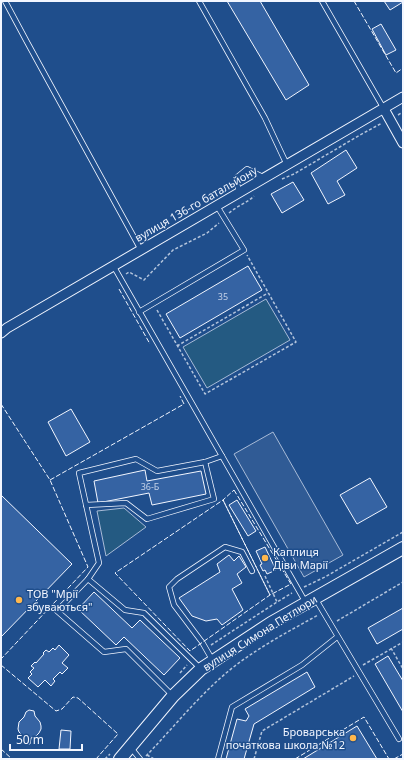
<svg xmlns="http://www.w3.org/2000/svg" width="404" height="760" font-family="'Noto Sans',sans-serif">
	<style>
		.green { fill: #245a82; stroke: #a8bbd7 }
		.parking { fill: #305b95; stroke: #a8bbd7 }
		.building { fill: #3563a3; stroke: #f2f6ff }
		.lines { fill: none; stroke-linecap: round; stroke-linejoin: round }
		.lane-casing { stroke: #f2f6ff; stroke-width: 6 }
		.street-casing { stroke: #f2f6ff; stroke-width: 11 }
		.secondary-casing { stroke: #f2f6ff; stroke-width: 14 }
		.path { stroke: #b3c4dc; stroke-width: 1.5; stroke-dasharray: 3 2; stroke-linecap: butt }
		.lane { stroke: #1f4e8c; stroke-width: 4.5 }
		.street { stroke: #1f4e8c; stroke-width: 9 }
		.secondary { stroke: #1f4e8c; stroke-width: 12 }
		.fence { stroke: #f2f6ff; stroke-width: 1; stroke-dasharray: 5 2; stroke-linecap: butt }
		.poi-dot { fill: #ffb74d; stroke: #1f4e8c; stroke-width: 1.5 }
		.labels { text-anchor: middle; stroke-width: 3; stroke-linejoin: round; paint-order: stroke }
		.number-label { font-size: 9px; fill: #c3d1e8 }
		.street-label { font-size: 11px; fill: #f2f6ff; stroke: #1f4e8c }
		.poi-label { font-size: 11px; fill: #f2f6ff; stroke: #1f4e8c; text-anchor: start }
	</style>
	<rect width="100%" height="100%" fill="#1f4e8c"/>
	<g class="green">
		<polygon points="266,299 290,340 207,388 183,347"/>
		<polygon points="124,508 146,527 106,556 97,511"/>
	</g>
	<polygon class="parking" points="273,432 343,555 304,577 234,454"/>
	<g class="building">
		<polygon points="227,1 260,1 309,85 286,100"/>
		<polygon points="384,1 403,1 403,2 390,10"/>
		<polygon points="381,24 396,50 386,55 372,29"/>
		<polygon points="346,150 357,168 337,181 345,195 328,204 311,173"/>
		<polygon points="293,182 304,200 282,213 271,194"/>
		<polygon points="248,266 262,290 180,338 166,314"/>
		<polygon points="71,409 90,442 66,456 48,422"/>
		<polygon points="145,470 147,481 201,471 206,494 152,505 149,493 98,503 94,481"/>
		<polygon points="370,478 387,507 357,524 340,495"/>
		<polygon points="1,495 72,564 1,637"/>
		<polygon points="237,500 256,531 248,536 229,505"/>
		<polygon points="265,547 276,570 267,574 265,570 263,571 260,565 262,564 256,551"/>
		<polygon points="229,555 234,561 239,556 246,567 237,574 242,583 232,589 243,610 222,625 217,619 206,621 192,616 179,598 220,572 217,564"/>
		<polygon points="94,592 132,628 140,620 180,658 164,675 124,637 116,645 78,609"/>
		<polygon points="403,608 403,629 377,644 368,628"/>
		<polygon points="59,645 69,655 62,663 68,668 62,674 60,672 53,679 55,681 51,686 45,680 38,687 28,678 32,674 30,672 34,668 31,666 35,662 36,663 44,654 43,653 46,650 49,652 53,648 55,650"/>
		<polygon points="388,656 403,681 403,712 375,664"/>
		<polygon points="307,672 315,687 254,724 244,759 226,759 237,719 246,721 249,716 245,709"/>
		<polygon points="29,710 34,711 35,716 40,722 41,726 41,729 39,733 36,736 31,738 30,744 22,743 24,737 19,732 18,729 19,722 24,717 26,712"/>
		<polygon points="357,726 377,759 303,759"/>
		<polygon points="61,730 71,731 70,749 59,749"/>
	</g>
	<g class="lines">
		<g class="lane-casing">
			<g id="lane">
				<polyline points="5,1 27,42 141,250"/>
				<polyline points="199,1 265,118 287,165"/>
				<polyline points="322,1 384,109"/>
				<polyline points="239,193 236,178 247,169 265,178"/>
				<polyline points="114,267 306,603"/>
				<polyline points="139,312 244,250 217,206"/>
				<polyline points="86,505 126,503 147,519 214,499 205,462"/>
				<polyline points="88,579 99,563 79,473 136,459 157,471 205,462 222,456"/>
				<polyline points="315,598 399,739"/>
				<polyline points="213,661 202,642 174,605 169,587 177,579 225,547 242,552 252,571"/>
				<polyline points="172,695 126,649 104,652 57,611 88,579 125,610 144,613 201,669"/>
				<polyline points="131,748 140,759"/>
				<polyline points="218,759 232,707 302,665 337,637"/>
			</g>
		</g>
		<g class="street-casing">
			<g id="street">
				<polyline points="384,109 403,143"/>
				<polyline points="1,333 7,328 403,97"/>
			</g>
		</g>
		<g class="secondary-casing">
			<polyline id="secondary" points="120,759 173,696 201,669 271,623 403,548"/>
		</g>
		<g class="path">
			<polyline points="398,115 403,112"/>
			<polyline points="282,179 294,174 360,135 382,123"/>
			<path d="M229 213C237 206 247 203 254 196"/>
			<polyline points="126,274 129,272 144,280 173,250 207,233 219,223"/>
			<polyline points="157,310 205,394 296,342 247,255"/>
			<polyline points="177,346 268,293"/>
			<polyline points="265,576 277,602"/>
			<polyline points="304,587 325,577 403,532"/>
			<polyline points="337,621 403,582"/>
			<polyline points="211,645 277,602 292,593"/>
			<polyline points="391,648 403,669"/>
			<polyline points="363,665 403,642"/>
			<polyline points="180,673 187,665"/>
			<polyline points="147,755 154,759"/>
			<path d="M146 756C172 729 196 699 225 674 253 650 286 633 318 615"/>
			<polyline points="105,759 110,754"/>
			<polyline points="254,759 262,731 354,676"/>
		</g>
		<use href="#lane" class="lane"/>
		<use href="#street" class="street"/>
		<use href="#secondary" class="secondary"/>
		<g class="fence">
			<polyline points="354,1 396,73 403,68"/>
			<polyline points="119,289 150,344"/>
			<polyline points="1,404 50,480 88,567 1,659"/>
			<polyline points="50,480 184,404 180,396"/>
			<polygon points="234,490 291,584 270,595 223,500"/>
			<polygon points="223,500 270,595 190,651 115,573"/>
			<polyline points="1,665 56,711 62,709 73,697 78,698 118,734 96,759"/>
			<polyline points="1,749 12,759"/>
			<polyline points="295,759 364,717 389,759"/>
			<polyline points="394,759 403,754"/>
		</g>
	</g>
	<g class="poi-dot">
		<circle cx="265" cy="558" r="4"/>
		<circle cx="19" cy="600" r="4"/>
		<circle cx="353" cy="738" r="4"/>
	</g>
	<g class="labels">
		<g class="number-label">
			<text x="223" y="300">35</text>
			<text x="150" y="490">36-Б</text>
		</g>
		<g class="street-label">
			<text transform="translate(196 204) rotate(-30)" y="4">вулиця 136-го батальйону</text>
			<text transform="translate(260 633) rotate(-32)" y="4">вулиця Симона Петлюри</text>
		</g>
		<g class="poi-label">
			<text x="273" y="556">Каплиця<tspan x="273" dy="13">Діви Марії</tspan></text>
			<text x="27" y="598">ТОВ "Мрії<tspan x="27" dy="13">збуваються"</tspan></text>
			<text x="345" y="736" text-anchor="end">Броварська<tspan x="345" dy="13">початкова школа №12</tspan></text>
		</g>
	</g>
	<rect width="404" height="760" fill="none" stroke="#f2f6ff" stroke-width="4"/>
	<path d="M10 744v6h72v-6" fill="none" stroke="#f2f6ff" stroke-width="2"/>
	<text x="16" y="744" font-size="12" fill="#f2f6ff" stroke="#1f4e8c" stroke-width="3" paint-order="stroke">50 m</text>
</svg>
